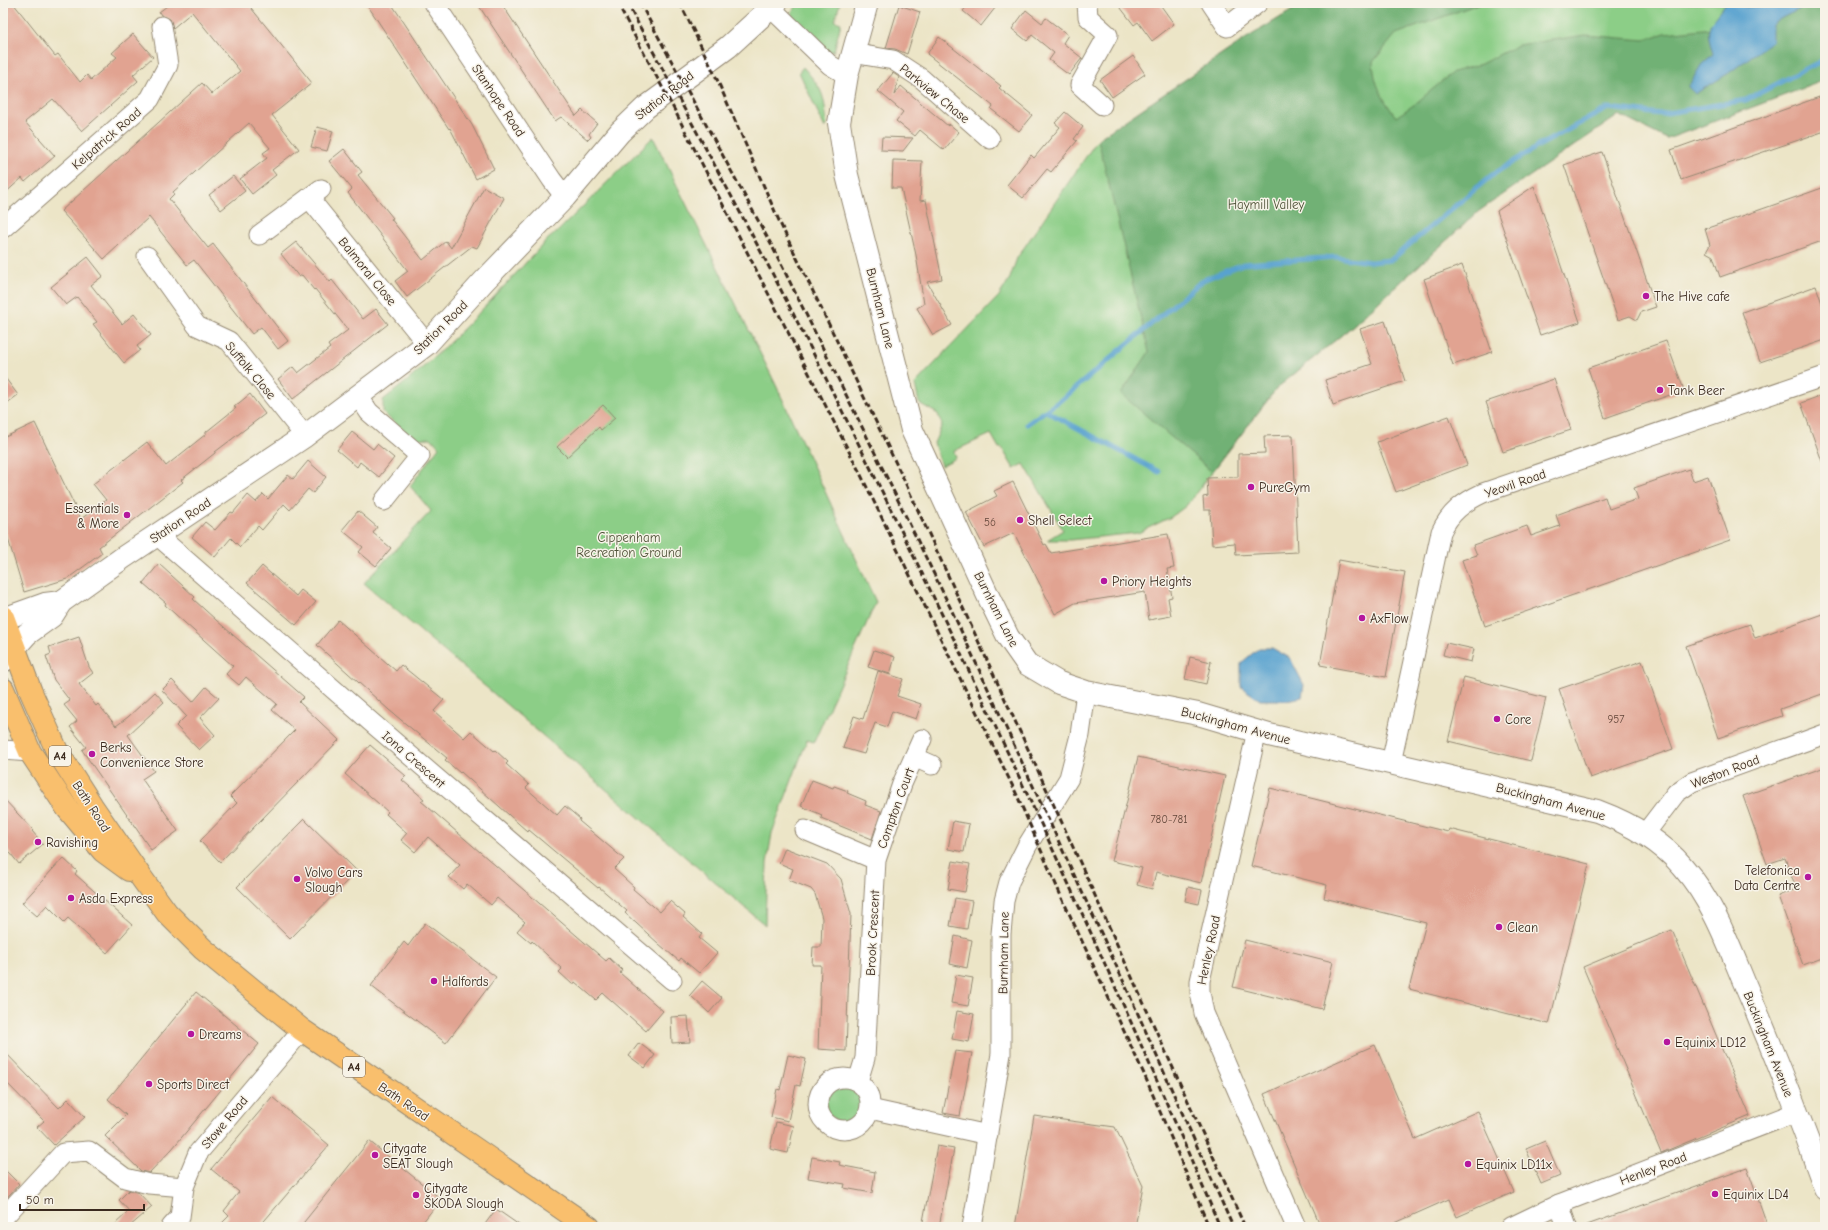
<svg xmlns="http://www.w3.org/2000/svg" width="1828" height="1230" font-family="'Comic Neue',sans-serif">
	<style>
		.green { fill: #8cce87; stroke: #647c52 }
		.forest { fill: #71b174; stroke: #566e49 }
		.water { fill: #58a2cf; stroke: #4a6676 }
		.lines { fill: none; stroke-linecap: round; stroke-linejoin: round }
		.stream { stroke: #58a2cf; stroke-width: 5 }
		.building { fill: #e1a391 }
		.minor-casing { stroke: #948872; stroke-width: 21 }
		.tertiary-casing { stroke: #948872; stroke-width: 24 }
		.primary-casing { stroke: #948872; stroke-width: 24 }
		.minor { stroke: #fff; stroke-width: 19 }
		.tertiary { stroke: #fff; stroke-width: 22 }
		.primary { stroke: #f9bf6d; stroke-width: 22 }
		.rail { stroke: #3b2a1e; stroke-width: 3; stroke-dasharray: 6 3; stroke-linecap: butt }
		.poi-dot { fill: #b5179e; stroke: #f7f3e8; stroke-width: 1.5 }
		.labels { text-anchor: middle; stroke-width: 3; stroke-linejoin: round; paint-order: stroke }
		.number-label { font-size: 11px; fill: #64483b }
		.shield { fill: #f7f3e8; stroke: #73665b; stroke-width: 1 }
		.shield-label { font-size: 12px; font-weight: bold; fill: #3b2a1e }
		.street-label { font-size: 13px; fill: #3b2a1e; stroke: #f7f3e8 }
		.park-label { font-size: 13px; fill: #4f5338; stroke: #f7f3e8 }
		.poi-label { font-size: 13px; fill: #3b2a1e; stroke: #f7f3e8; text-anchor: start }
	</style>
	<rect width="100%" height="100%" fill="#f7f3e8"/>
	<filter id="ink" filterUnits="userSpaceOnUse"><feTurbulence type="fractalNoise" baseFrequency=".025" numOctaves="2"/><feDisplacementMap in="SourceGraphic" scale="8" xChannelSelector="R" yChannelSelector="G"/><feConvolveMatrix kernelMatrix="1 2 1 2 8 2 1 2 1" color-interpolation-filters="sRGB"/></filter>
	<filter id="wash" filterUnits="userSpaceOnUse"><feTurbulence type="fractalNoise" baseFrequency=".012" numOctaves="4" result="noise"/><feDisplacementMap in="SourceGraphic" scale="16" xChannelSelector="R" yChannelSelector="G"/><feGaussianBlur stdDeviation="0.9" result="paint"/><feColorMatrix in="noise" values="0 0 0 0 0 0 0 0 0 0 0 0 0 0 0 0 0 1.4 0 .05"/><feComposite in="paint" operator="in"/></filter>
	<g filter="url(#wash)">
		<rect width="100%" height="100%" fill="#ece5c7"/>
		<g class="green">
			<polygon points="799,3 840,3 835,21 841,23 834,51 828,52 792,19 792,12"/>
			<polygon points="1304,3 1825,3 1825,80 1667,139 1619,115 1479,211 1349,329 1277,388 1186,506 1171,517 1138,533 1070,540 1047,540 1063,530 1024,464 1014,469 1002,448 999,448 991,434 954,451 956,458 941,466 934,443 942,425 938,414 919,403 915,384 999,296 1010,278 1017,258 1098,139 1245,39"/>
			<path d="M803 67C824 91 824 94 827 126L825 128 799 72Z"/>
			<path d="M653 137 775 383 876 602 814 742 807 740 772 833 767 863 765 925 364 583 431 511 410 486 439 447 431 438 414 439 383 413V400C445 354 495 295 548 239L557 232Z"/>
			<circle cx="844" cy="1104" r="18"/>
		</g>
		<path class="forest" d="M1304 3H1481L1396 34 1373 62C1374 85 1383 99 1396 117L1415 104 1453 72 1481 64 1518 45 1586 35 1644 40 1665 33 1723 27 1807 3H1825V80L1667 139 1619 115 1479 211 1349 329 1277 388 1212 472 1121 394 1149 352 1098 139 1245 39Z"/>
		<g class="water">
			<path d="M1726 3H1743L1744 7 1767 6 1771 3H1810C1798 12 1783 15 1772 25V41L1729 73 1695 94 1688 87 1701 65 1713 54C1704 25 1709 26 1726 3Z"/>
			<polygon points="1259,648 1272,648 1290,658 1304,685 1302,697 1286,700 1260,700 1241,687 1241,663"/>
		</g>
		<g class="lines">
			<g class="stream">
				<polyline points="1046,411 1159,472"/>
				<polyline points="1027,424 1065,397 1203,280 1243,264 1336,257 1370,262 1391,260 1492,175 1540,145 1608,108 1661,114 1746,100 1825,59"/>
			</g>
		</g>
		<g id="blocks">
			<g class="building">
				<polygon points="3,3 13,3 55,56 58,54 80,82 87,75 91,80 117,57 112,53 133,34 153,57 133,75 138,81 82,131 53,99 25,122 55,156 25,182 22,178 3,195"/>
				<polygon points="171,3 247,3 312,83 272,115 299,149 272,170 276,175 252,194 240,179 267,158 263,153 270,148 249,123 173,192 174,194 169,199 208,248 213,244 288,341 278,349 261,327 252,334 194,260 187,265 149,217 104,259 61,211 202,83 212,94 240,71 192,12 173,28 170,19 161,15 159,12"/>
				<polygon points="366,3 391,3 472,125 494,169 476,179 450,128 449,129"/>
				<polygon points="477,3 501,3 576,116 582,110 597,123 589,134 591,137 588,140 561,117 555,121"/>
				<polygon points="970,3 999,3 981,26 963,11"/>
				<polygon points="1117,3 1159,3 1174,24 1152,41 1138,22 1134,25"/>
				<polygon points="899,5 920,12 907,54 895,49 886,48"/>
				<polygon points="1026,10 1042,23 1046,18 1068,35 1063,43 1082,58 1069,75 1049,60 1054,53 1032,35 1027,41 1012,29"/>
				<polygon points="939,37 1001,86 999,88 1032,115 1019,131 991,109 993,106 927,54"/>
				<polygon points="1133,56 1145,74 1112,97 1100,80"/>
				<polygon points="893,73 899,77 894,95 901,86 948,126 949,124 959,132 944,150 920,130 915,136 896,121 903,112 878,91"/>
				<polygon points="1825,95 1825,131 1681,180 1671,150"/>
				<polygon points="1065,112 1083,127 1074,139 1077,141 1051,172 1047,169 1023,198 1007,185 1031,155 1034,158 1060,127 1055,123"/>
				<polygon points="317,127 333,131 327,151 311,147"/>
				<polygon points="882,137 913,138 903,151 881,150"/>
				<polygon points="344,149 362,172 358,175 393,218 391,219 423,260 446,241 451,248 484,187 504,198 477,248 472,246 407,297 395,281 408,271 348,193 352,189 329,161"/>
				<polygon points="1602,152 1656,307 1641,312 1637,320 1630,316 1618,320 1564,165"/>
				<polygon points="893,160 922,161 920,201 926,200 942,279 927,282 952,325 933,335 917,308 924,304 916,255 901,188 892,188"/>
				<polygon points="233,176 245,191 221,210 209,195"/>
				<polygon points="1534,186 1580,322 1540,335 1497,211"/>
				<polygon points="1825,187 1825,240 1720,277 1713,256 1706,252 1710,245 1705,229"/>
				<polygon points="296,242 330,282 332,280 363,319 376,309 388,324 293,399 278,379 293,367 298,373 330,348 328,345 348,330 315,289 314,290 302,275 299,277 281,254"/>
				<polygon points="88,257 103,276 91,285 122,324 134,314 151,335 137,346 140,350 124,363 93,324 97,322 77,297 66,305 51,287"/>
				<polygon points="1462,265 1492,352 1453,365 1424,279"/>
				<polygon points="1816,286 1825,312 1825,340 1760,362 1742,312"/>
				<polygon points="1385,321 1405,381 1333,405 1325,380 1372,364 1360,329"/>
				<polygon points="1666,341 1684,390 1605,418 1588,368"/>
				<polygon points="3,375 18,395 3,406"/>
				<polygon points="1554,379 1571,430 1503,452 1486,402"/>
				<polygon points="250,394 265,414 215,452 215,453 181,480 183,482 99,547 102,553 67,579 24,592 3,522 3,438 35,423 81,519 106,500 93,484 147,442 166,466 206,434 206,432 236,408 234,407"/>
				<polygon points="1825,394 1825,464 1823,464 1801,403"/>
				<polygon points="603,405 615,418 601,430 599,427 567,457 557,447"/>
				<polygon points="1449,416 1467,465 1396,492 1377,442"/>
				<polygon points="352,432 373,449 377,444 394,458 379,477 360,462 357,467 337,450"/>
				<polygon points="1293,435 1298,552 1236,555 1235,543 1212,545 1210,510 1204,510 1203,497 1208,496 1207,478 1238,477 1238,454 1265,453 1264,436"/>
				<polygon points="308,461 326,477 313,493 308,489 290,510 284,504 262,530 258,526 240,547 231,538 215,557 192,537 205,522 215,530 231,512 233,513 248,495 256,502 263,494 268,499 288,475 293,479"/>
				<polygon points="1689,469 1693,481 1708,476 1730,540 1485,626 1462,560 1477,555 1473,545 1527,526 1531,536 1560,526 1556,515 1605,497 1609,509 1638,499 1634,488"/>
				<polygon points="1013,482 1044,545 1046,544 1051,553 1168,534 1174,568 1167,569 1172,597 1168,598 1171,616 1149,620 1145,592 1075,603 1055,614 1014,533 984,547 966,512 997,496 994,491"/>
				<polygon points="358,511 377,527 373,533 391,548 376,566 359,552 363,547 342,530"/>
				<polygon points="1339,560 1405,572 1386,677 1320,665"/>
				<polygon points="159,564 195,597 193,599 216,620 304,697 299,702 339,740 220,862 200,841 237,803 230,796 295,730 272,710 277,704 246,677 239,685 226,674 233,666 165,605 166,603 143,583"/>
				<polygon points="262,566 296,596 301,590 316,602 296,625 247,583"/>
				<polygon points="1825,613 1825,693 1780,709 1782,716 1718,738 1686,646 1750,624 1755,638"/>
				<polygon points="338,620 396,671 401,665 444,700 434,711 464,738 471,731 494,751 495,750 508,762 506,764 529,785 526,788 557,815 565,806 580,819 579,821 624,859 614,869 634,887 633,889 660,912 670,901 685,914 683,917 702,934 699,938 717,953 699,973 681,958 679,961 659,944 625,913 627,911 599,887 598,888 529,830 528,832 461,772 460,773 445,760 447,758 389,710 317,645"/>
				<polygon points="79,637 89,667 93,673 79,684 96,706 98,704 116,726 128,717 155,692 164,702 128,735 154,771 142,779 178,831 151,850 82,750 86,747 70,727 77,721 64,705 70,701 54,680 46,656 51,654 49,647"/>
				<polygon points="1446,643 1474,649 1471,662 1443,655"/>
				<polygon points="874,650 895,657 890,674 868,667"/>
				<polygon points="1190,657 1211,662 1206,684 1185,679"/>
				<polygon points="1642,661 1673,749 1590,778 1559,689"/>
				<polygon points="878,671 903,679 897,696 921,704 916,719 892,711 887,727 875,723 864,754 843,748 854,716 863,719"/>
				<polygon points="1464,677 1546,698 1531,761 1448,741"/>
				<polygon points="172,680 193,702 206,687 219,698 200,718 215,735 199,750 176,726 186,716 162,690"/>
				<polygon points="370,745 406,776 402,780 424,799 421,801 606,961 609,958 622,970 620,973 663,1011 646,1031 603,993 596,1000 575,982 573,985 559,972 562,969 532,941 531,943 517,931 525,922 497,898 491,905 467,884 463,889 449,877 460,865 428,837 415,852 401,840 407,833 386,814 388,812 345,774"/>
				<polygon points="1138,757 1225,776 1201,883 1156,872 1152,889 1137,885 1142,868 1112,861"/>
				<polygon points="1825,767 1825,957 1803,965 1778,896 1796,889 1785,858 1767,864 1743,796"/>
				<polygon points="812,780 833,788 834,786 848,791 847,793 866,801 865,805 881,811 872,839 821,818 822,815 801,806"/>
				<polygon points="1270,788 1448,832 1449,829 1589,864 1549,1024 1409,989 1426,923 1324,898 1327,885 1251,866"/>
				<polygon points="3,798 33,830 32,831 43,844 19,864 3,844"/>
				<polygon points="304,819 357,871 290,939 237,887"/>
				<polygon points="953,821 969,824 964,852 948,849"/>
				<polygon points="785,848 827,864 841,879 851,914 846,1051 818,1049 821,965 812,965 813,947 821,947 822,918 815,894 811,889 789,880 793,869 779,863"/>
				<polygon points="63,858 77,871 75,874 132,925 107,953 68,918 64,922 47,905 37,916 22,903"/>
				<polygon points="953,861 970,864 965,892 948,889"/>
				<polygon points="1188,887 1202,890 1199,904 1185,901"/>
				<polygon points="955,898 972,901 967,929 950,926"/>
				<polygon points="425,923 496,977 446,1043 371,986 404,942 408,946"/>
				<polygon points="1672,930 1750,1116 1661,1153 1583,967"/>
				<polygon points="955,936 972,940 967,968 950,964"/>
				<polygon points="1245,940 1333,962 1322,1009 1233,987"/>
				<polygon points="956,975 973,978 968,1006 951,1003"/>
				<polygon points="702,981 722,998 709,1013 690,995"/>
				<polygon points="196,992 259,1044 172,1149 149,1173 141,1171 105,1136 126,1115 108,1099"/>
				<polygon points="957,1011 974,1014 969,1042 952,1039"/>
				<polygon points="688,1016 690,1042 672,1043 671,1017"/>
				<polygon points="639,1043 655,1055 645,1068 629,1056"/>
				<polygon points="1375,1045 1415,1139 1478,1111 1514,1192 1457,1217 1449,1199 1386,1227 1321,1227 1264,1094"/>
				<polygon points="3,1050 59,1108 68,1099 85,1117 54,1145 37,1127 44,1121 3,1079"/>
				<polygon points="955,1051 972,1053 960,1116 943,1113"/>
				<polygon points="788,1055 806,1059 800,1086 796,1085 788,1121 771,1117 777,1089 780,1090"/>
				<polygon points="272,1097 329,1145 259,1227 218,1227 229,1216 224,1211 239,1192 211,1169"/>
				<polygon points="1034,1116 1115,1127 1143,1186 1135,1227 1015,1227"/>
				<polygon points="776,1122 794,1126 788,1153 770,1149"/>
				<polygon points="369,1141 441,1199 419,1227 300,1227"/>
				<polygon points="1545,1141 1560,1176 1541,1184 1526,1149"/>
				<polygon points="937,1146 954,1149 946,1190 939,1227 922,1227"/>
				<polygon points="812,1157 840,1162 839,1165 875,1172 872,1193 844,1188 845,1184 808,1178"/>
				<polygon points="3,1168 19,1184 3,1202"/>
				<polygon points="1747,1168 1768,1227 1587,1227 1587,1225"/>
				<polygon points="129,1190 139,1193 152,1207 129,1227 112,1227 129,1211 119,1200"/>
				<polygon points="496,1209 522,1227 483,1227"/>
			</g>
		</g>
	</g>
	<g filter="url(#ink)">
		<use href="#blocks" fill-opacity="0" stroke="#948872" stroke-width="1"/>
		<g class="lines">
			<g class="minor-casing">
				<g id="minor">
					<polyline points="434,3 552,180 565,197"/>
					<polyline points="1087,3 1088,17 1108,35 1080,85 1102,105"/>
					<polyline points="1211,3 1227,27 1258,3"/>
					<polyline points="771,8 830,65 847,75"/>
					<polyline points="852,53 893,60 922,79 990,139"/>
					<polyline points="309,198 427,344"/>
					<polyline points="3,228 150,99 168,65 162,26"/>
					<polyline points="259,235 321,189"/>
					<polyline points="147,256 197,326 229,341 305,436"/>
					<polyline points="359,397 369,412 420,456 384,501"/>
					<polyline points="157,535 371,722 672,980"/>
					<polyline points="1257,731 1200,981 1200,992 1204,1013 1296,1227"/>
					<polyline points="3,750 30,752"/>
					<polyline points="914,757 932,765"/>
					<path d="M1391 763 1441 532C1450 512 1464 502 1483 493L1825 376"/>
					<polyline points="805,830 876,860"/>
					<polyline points="1644,835 1676,793 1692,782 1825,734"/>
					<circle cx="844" cy="1104" r="26"/>
					<polyline points="858,1081 865,1058 876,860 902,784 922,739"/>
					<polyline points="870,1109 988,1135"/>
					<polyline points="1559,1204 1567,1227"/>
					<polyline points="3,1218 63,1153 89,1151 125,1178 149,1184 184,1187"/>
					<polyline points="171,1227 180,1217 184,1187 198,1153 302,1030"/>
					<polyline points="972,1227 1001,1054 1001,934 1004,901 1009,882 1027,846 1069,778 1080,735 1086,692"/>
					<polyline points="1511,1227 1559,1204 1797,1112"/>
				</g>
			</g>
			<g class="tertiary-casing">
				<g id="tertiary">
					<path d="M867 3 847 75 839 123 847 175 912 430 989 598 1008 637 1027 664 1059 683 1086 692 1198 714 1269 735 1597 811C1629 823 1661 841 1683 867 1712 900 1727 941 1744 982 1773 1049 1800 1118 1825 1188"/>
					<polyline points="3,619 45,604 61,602"/>
					<polyline points="3,661 27,634 52,616 61,602 124,557 305,436 427,344 484,281 565,197 620,132 645,108 728,47 776,3"/>
				</g>
			</g>
			<g class="primary-casing">
				<g id="primary">
					<polyline points="3,617 31,692 57,751 92,806 143,880 167,913 203,949 302,1030 589,1227"/>
					<polyline points="3,689 30,752 67,808 103,851 129,870"/>
				</g>
			</g>
			<use href="#minor" class="minor"/>
			<use href="#tertiary" class="tertiary"/>
			<use href="#primary" class="primary"/>
			<g class="rail">
				<polyline points="617,3 675,111 859,471 1016,793 1061,896 1144,1074 1209,1227"/>
				<path d="M627 3C685 111 745 219 801 329 950 624 1091 923 1220 1227"/>
				<polyline points="640,3 773,248 873,449 951,609 1126,987 1233,1227"/>
				<polyline points="680,3 716,77 780,223 904,480 1063,825 1245,1227"/>
			</g>
		</g>
	</g>
	<g class="poi-dot">
		<circle cx="1646" cy="296" r="4"/>
		<circle cx="1660" cy="390" r="4"/>
		<circle cx="1251" cy="487" r="4"/>
		<circle cx="127" cy="515" r="4"/>
		<circle cx="1020" cy="520" r="4"/>
		<circle cx="1104" cy="581" r="4"/>
		<circle cx="1362" cy="618" r="4"/>
		<circle cx="1497" cy="719" r="4"/>
		<circle cx="92" cy="754" r="4"/>
		<circle cx="38" cy="842" r="4"/>
		<circle cx="1808" cy="877" r="4"/>
		<circle cx="297" cy="879" r="4"/>
		<circle cx="71" cy="898" r="4"/>
		<circle cx="1499" cy="927" r="4"/>
		<circle cx="434" cy="981" r="4"/>
		<circle cx="191" cy="1034" r="4"/>
		<circle cx="1667" cy="1042" r="4"/>
		<circle cx="149" cy="1084" r="4"/>
		<circle cx="375" cy="1155" r="4"/>
		<circle cx="1468" cy="1164" r="4"/>
		<circle cx="1715" cy="1194" r="4"/>
		<circle cx="416" cy="1195" r="4"/>
	</g>
	<g class="labels">
		<g class="number-label">
			<text x="990" y="526">56</text>
			<text x="1616" y="723">957</text>
			<text x="1169" y="823">780-781</text>
		</g>
		<g class="shield">
			<rect x="49" y="746" width="22" height="20" rx="3"/>
			<rect x="343" y="1057" width="22" height="20" rx="3"/>
		</g>
		<g class="shield-label">
			<text x="60" y="760">A4</text>
			<text x="354" y="1071">A4</text>
		</g>
		<g class="street-label">
			<text transform="translate(935 93) rotate(39)" y="5">Parkview Chase</text>
			<text transform="translate(664 95) rotate(-38)" y="5">Station Road</text>
			<text transform="translate(499 100) rotate(56)" y="5">Stanhope Road</text>
			<text transform="translate(106 138) rotate(-41)" y="5">Kelpatrick Road</text>
			<text transform="translate(368 271) rotate(51)" y="5">Balmoral Close</text>
			<text transform="translate(881 308) rotate(76)" y="5">Burnham Lane</text>
			<text transform="translate(440 327) rotate(-45)" y="5">Station Road</text>
			<text transform="translate(251 370) rotate(50)" y="5">Suffolk Close</text>
			<text transform="translate(1515 483) rotate(-19)" y="5">Yeovil Road</text>
			<text transform="translate(180 520) rotate(-34)" y="5">Station Road</text>
			<text transform="translate(997 609) rotate(63)" y="5">Burnham Lane</text>
			<text transform="translate(1236 725) rotate(15)" y="5">Buckingham Avenue</text>
			<text transform="translate(414 759) rotate(41)" y="5">Iona Crescent</text>
			<text transform="translate(1725 771) rotate(-21)" y="5">Weston Road</text>
			<text transform="translate(1551 801) rotate(15)" y="5">Buckingham Avenue</text>
			<text transform="translate(92 806) rotate(57)" y="5">Bath Road</text>
			<text transform="translate(895 808) rotate(-70)" y="5">Compton Court</text>
			<text transform="translate(872 933) rotate(-87)" y="5">Brook Crescent</text>
			<text transform="translate(1208 950) rotate(-78)" y="5">Henley Road</text>
			<text transform="translate(1003 953) rotate(-89)" y="5">Burnham Lane</text>
			<text transform="translate(1769 1044) rotate(68)" y="5">Buckingham Avenue</text>
			<text transform="translate(404 1101) rotate(34)" y="5">Bath Road</text>
			<text transform="translate(224 1122) rotate(-50)" y="5">Stowe Road</text>
			<text transform="translate(1653 1168) rotate(-21)" y="5">Henley Road</text>
		</g>
		<g class="park-label">
			<text x="1266" y="209">Haymill Valley</text>
			<text x="629" y="542">Cippenham<tspan x="629" dy="15">Recreation Ground</tspan></text>
		</g>
		<g class="poi-label">
			<text x="1654" y="301">The Hive cafe</text>
			<text x="1668" y="395">Tank Beer</text>
			<text x="1259" y="492">PureGym</text>
			<text x="119" y="513" text-anchor="end">Essentials<tspan x="119" dy="15">&amp; More</tspan></text>
			<text x="1028" y="525">Shell Select</text>
			<text x="1112" y="586">Priory Heights</text>
			<text x="1370" y="623">AxFlow</text>
			<text x="1505" y="724">Core</text>
			<text x="100" y="752">Berks<tspan x="100" dy="15">Convenience Store</tspan></text>
			<text x="46" y="847">Ravishing</text>
			<text x="1800" y="875" text-anchor="end">Telefonica<tspan x="1800" dy="15">Data Centre</tspan></text>
			<text x="305" y="877">Volvo Cars<tspan x="305" dy="15">Slough</tspan></text>
			<text x="79" y="903">Asda Express</text>
			<text x="1507" y="932">Clean</text>
			<text x="442" y="986">Halfords</text>
			<text x="199" y="1039">Dreams</text>
			<text x="1675" y="1047">Equinix LD12</text>
			<text x="157" y="1089">Sports Direct</text>
			<text x="383" y="1153">Citygate<tspan x="383" dy="15">SEAT Slough</tspan></text>
			<text x="1476" y="1169">Equinix LD11x</text>
			<text x="424" y="1193">Citygate<tspan x="424" dy="15">ŠKODA Slough</tspan></text>
			<text x="1723" y="1199">Equinix LD4</text>
		</g>
	</g>
	<rect width="1828" height="1230" fill="none" stroke="#f7f3e8" stroke-width="16"/>
	<path d="M20 1204v6h124v-6" fill="none" stroke="#3b2a1e" stroke-width="2"/>
	<text x="26" y="1204" font-size="12" fill="#3b2a1e" stroke="#f7f3e8" stroke-width="3" paint-order="stroke">50 m</text>
</svg>
